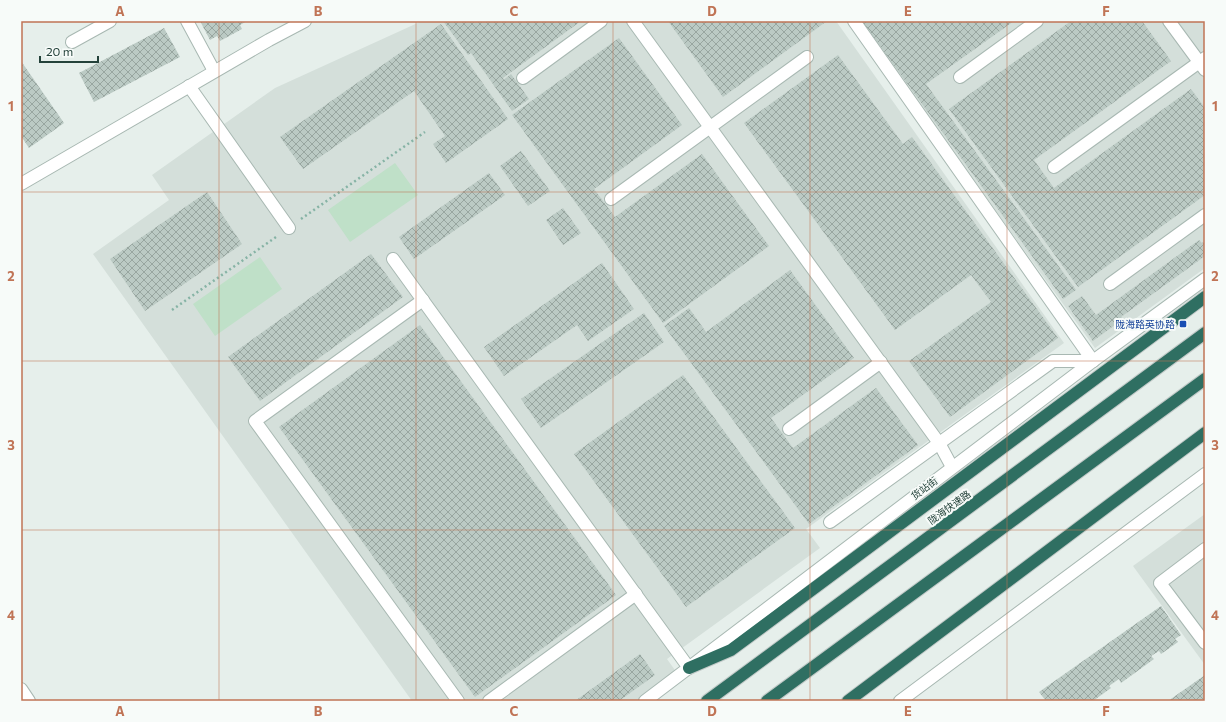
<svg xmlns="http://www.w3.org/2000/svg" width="1226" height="722" font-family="Commissioner,'Noto Sans SC',sans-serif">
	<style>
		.built { fill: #d4dfda }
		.pitch { fill: #bfe0c8 }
		.building { fill: url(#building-cross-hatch) }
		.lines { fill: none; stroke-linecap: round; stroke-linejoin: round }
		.minor-casing { stroke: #a8b8b2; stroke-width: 14 }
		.highway-casing { stroke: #c2cac8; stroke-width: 14 }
		.path { stroke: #86b3a5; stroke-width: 2.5; stroke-dasharray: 2 3; stroke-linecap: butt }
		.minor { stroke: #fff; stroke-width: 12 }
		.highway { stroke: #2f6f62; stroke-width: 12 }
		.grid { fill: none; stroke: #c07456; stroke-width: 1; stroke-opacity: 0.55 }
		.transit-dot { fill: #1a4fb4; stroke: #f7fbf9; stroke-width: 1.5 }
		.labels { text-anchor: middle; stroke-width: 4; stroke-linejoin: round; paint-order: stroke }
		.transit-label { font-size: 10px; fill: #164399; stroke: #f7fbf9; text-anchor: end }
		.street-label { font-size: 10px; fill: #24423a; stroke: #f7fbf9 }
		.neatline { fill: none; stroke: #c07456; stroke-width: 1.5 }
		.grid-label { font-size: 13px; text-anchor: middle; font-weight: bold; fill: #c07456 }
	</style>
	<defs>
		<pattern id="building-cross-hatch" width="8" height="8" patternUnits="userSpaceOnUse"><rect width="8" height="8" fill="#bbcac4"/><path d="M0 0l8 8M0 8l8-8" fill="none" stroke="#98a6a0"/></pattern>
	</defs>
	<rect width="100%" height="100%" fill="#e6efeb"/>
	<g class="built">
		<polygon points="422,21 836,21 1064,343 806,529 820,548 667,659 677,673 638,701 412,701 93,254 169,200 152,175 275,88"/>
		<polygon points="858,21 1205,21 1205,268 1095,348"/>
		<polygon points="1205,514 1205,665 1133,566"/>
	</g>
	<g class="pitch">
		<polygon points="395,163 418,195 350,242 328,210"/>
		<polygon points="260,257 282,289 215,336 193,304"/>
	</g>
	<g class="building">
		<polygon points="200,21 247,21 240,25 242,29 220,41 217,36 210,40"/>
		<polygon points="443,21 581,21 503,78 504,80 511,74 529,99 512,111 471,53 468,55"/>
		<polygon points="668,21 827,21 723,97"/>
		<polygon points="862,21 1014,21 926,84 1076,290 1063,299"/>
		<polygon points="1071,21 1142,21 1171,61 1034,160 1054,188 1191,89 1205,108 1205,195 1078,287 949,109"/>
		<polygon points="441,24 508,119 446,163 433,144 445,136 414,91 303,169 280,137"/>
		<polygon points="164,28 180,57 94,102 79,73"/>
		<polygon points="619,38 682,125 594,189 615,217 702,154 769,246 663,323 512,115"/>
		<polygon points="838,55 903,144 912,137 1058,338 950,417 909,361 991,302 971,275 895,330 744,123"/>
		<polygon points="21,61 64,123 29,148 21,136"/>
		<polygon points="521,151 550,191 528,206 500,166"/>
		<polygon points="489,173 505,195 414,259 399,237"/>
		<polygon points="207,192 242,244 145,311 110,259"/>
		<polygon points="563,208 581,233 563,245 546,220"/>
		<polygon points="1199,240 1202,243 1205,241 1205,256 1121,317 1123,319 1093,341 1068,306 1082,296 1096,315"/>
		<polygon points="371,254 403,297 260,401 228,357"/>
		<polygon points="602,263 634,309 588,341 577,325 504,376 484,347"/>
		<polygon points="790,270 854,358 771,418 793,448 876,388 918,445 809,524 664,326 689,308 706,332"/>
		<polygon points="644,313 664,342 541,428 521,399"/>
		<polygon points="420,325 616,595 475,697 279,427"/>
		<polygon points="683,375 795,528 686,607 574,454"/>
		<polygon points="1161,606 1181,635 1175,639 1178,642 1161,654 1159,651 1151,656 1154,659 1121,683 1119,679 1109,686 1111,688 1093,701 1046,701 1039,692"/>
		<polygon points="640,654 655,675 619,701 575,701"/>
		<polygon points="1205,675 1205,701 1168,701"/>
	</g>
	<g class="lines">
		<g class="minor-casing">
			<g id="minor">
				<polyline points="187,21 214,71"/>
				<polyline points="633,21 939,443 952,467"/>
				<polyline points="854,21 1093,361"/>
				<polyline points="1169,21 1205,70"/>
				<polyline points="72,42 110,21"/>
				<polyline points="960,77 1037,21"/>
				<polyline points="523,78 601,21"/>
				<polyline points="189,86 289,228"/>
				<polyline points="1054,167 1205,58"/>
				<polyline points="21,184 269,40 305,21"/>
				<polyline points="611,199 807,57"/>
				<polyline points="393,259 689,668"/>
				<polyline points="1110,284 1205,215"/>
				<polyline points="423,300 255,421 458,701"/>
				<polyline points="789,429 881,362"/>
				<polyline points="830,522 1053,361 1093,361"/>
				<polyline points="1205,549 1160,583 1205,643"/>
				<polyline points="21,689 29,701"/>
				<polyline points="489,701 636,594"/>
				<polyline points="645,701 1093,361 1205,279"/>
				<polyline points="900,701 1205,474"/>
			</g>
		</g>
		<g class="highway-casing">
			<g id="highway">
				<polyline points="689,668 731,650 1205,297"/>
				<polyline points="707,701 1205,333"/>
				<polyline points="767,701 1205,379"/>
				<polyline points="848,701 1205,433"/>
			</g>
		</g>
		<g class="path">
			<polyline points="301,219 425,132"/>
			<polyline points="172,310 276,237"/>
		</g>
		<use href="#minor" class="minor"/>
		<use href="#highway" class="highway"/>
	</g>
	<path class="grid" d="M219 21V701M416 21V701M613 21V701M810 21V701M1007 21V701M21 192H1205M21 361H1205M21 530H1205"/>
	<rect class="transit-dot" x="1179" y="320" width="8" height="8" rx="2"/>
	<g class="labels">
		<g class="transit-label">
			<text x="1175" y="328">陇海路英协路</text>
		</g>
		<g class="street-label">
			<text transform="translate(924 488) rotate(-37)" y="4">货站街</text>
			<text transform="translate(949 507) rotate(-36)" y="4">陇海快速路</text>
		</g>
	</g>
	<rect width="1226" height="722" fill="none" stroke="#f7fbf9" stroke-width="44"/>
	<path d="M40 56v6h58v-6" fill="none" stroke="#24423a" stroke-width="2"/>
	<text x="46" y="56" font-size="12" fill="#24423a" stroke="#f7fbf9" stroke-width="3" paint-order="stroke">20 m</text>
	<rect x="22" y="22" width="1182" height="678" class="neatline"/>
	<g class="grid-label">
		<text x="120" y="16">A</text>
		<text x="318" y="16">B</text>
		<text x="514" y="16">C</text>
		<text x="712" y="16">D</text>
		<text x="908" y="16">E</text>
		<text x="1106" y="16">F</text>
		<text x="11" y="111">1</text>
		<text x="1215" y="111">1</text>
		<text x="11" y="281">2</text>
		<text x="1215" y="281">2</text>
		<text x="11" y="450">3</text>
		<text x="1215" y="450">3</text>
		<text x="11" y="620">4</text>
		<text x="1215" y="620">4</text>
		<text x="120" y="716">A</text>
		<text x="318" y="716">B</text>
		<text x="514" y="716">C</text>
		<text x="712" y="716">D</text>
		<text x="908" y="716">E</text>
		<text x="1106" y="716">F</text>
	</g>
</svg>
